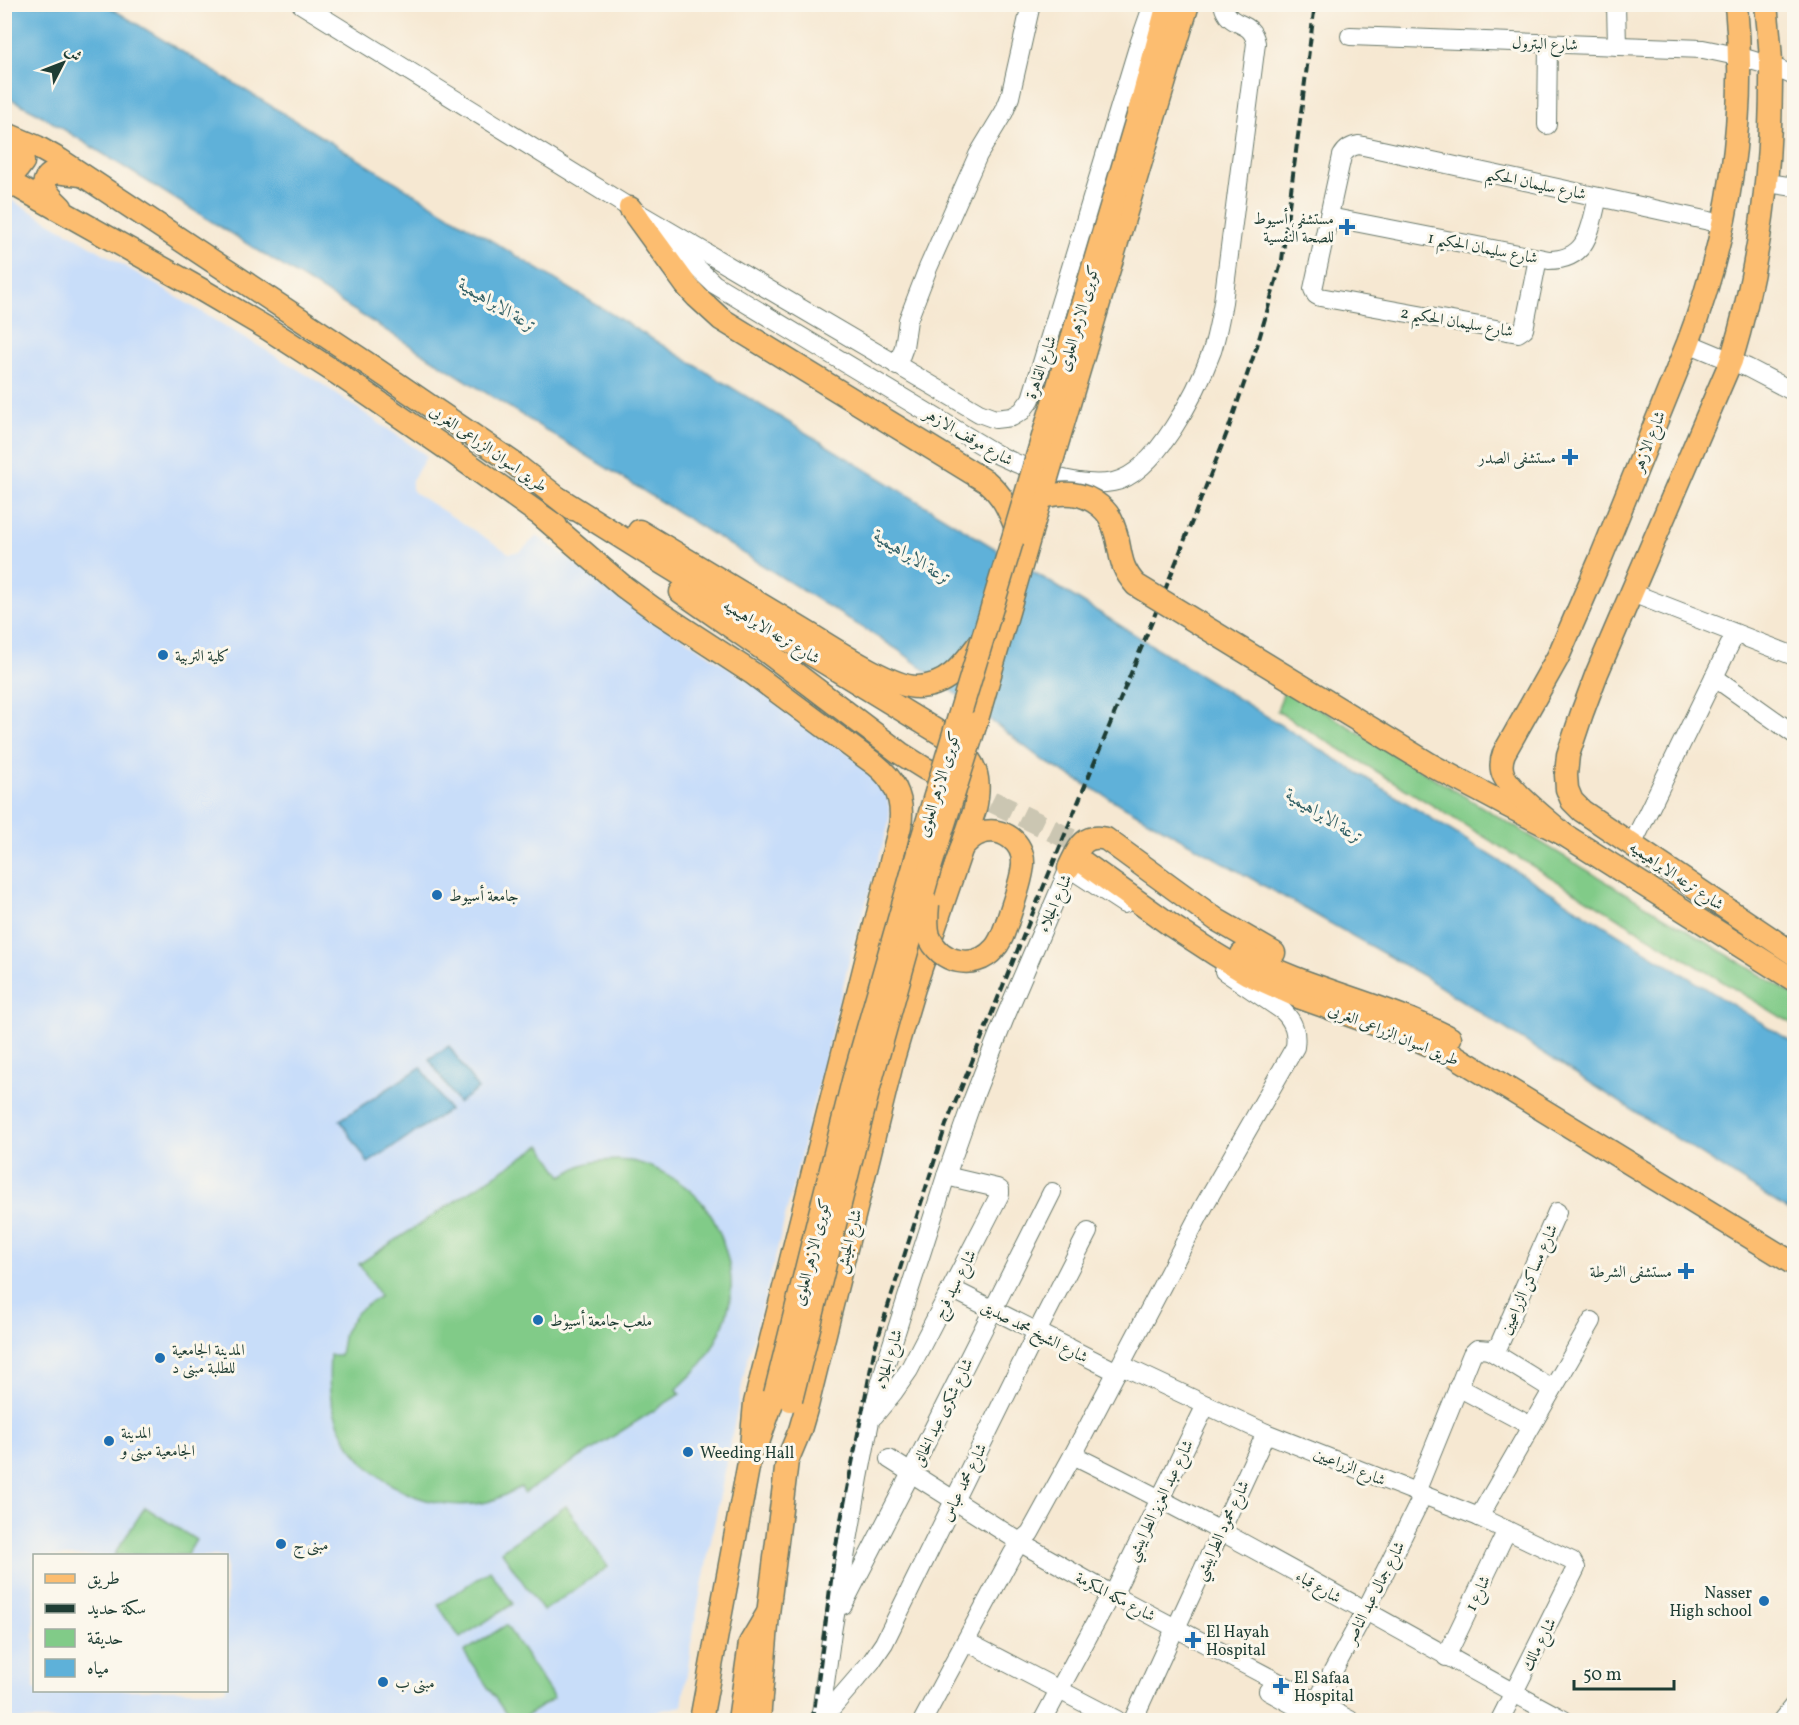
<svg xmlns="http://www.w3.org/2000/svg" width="1799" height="1725" font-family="Vollkorn,Amiri,serif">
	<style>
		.built { fill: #c8ddf9; fill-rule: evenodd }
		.green { fill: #81cb88; stroke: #50845e; stroke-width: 1.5 }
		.water { fill: #5eb1d9; stroke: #3e7786; stroke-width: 1.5 }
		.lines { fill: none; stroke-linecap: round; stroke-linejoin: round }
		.major-tunnel { stroke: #cbc6b2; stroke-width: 22; stroke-dasharray: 22 11; stroke-linecap: butt }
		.minor-casing { stroke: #6a796b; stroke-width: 20 }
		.major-casing { stroke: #6a796b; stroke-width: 25 }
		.minor { stroke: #fff; stroke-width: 18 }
		.major { stroke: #fcbd6f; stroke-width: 22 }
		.rail { stroke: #1f3d34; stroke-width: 4; stroke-dasharray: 9 4.5; stroke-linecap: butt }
		.major-bridge-casing { stroke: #6a796b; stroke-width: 25; stroke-linecap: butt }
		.major-bridge { stroke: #fcbd6f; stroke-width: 22 }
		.poi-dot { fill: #1f6fb2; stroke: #fbf7ec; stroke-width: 2 }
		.labels { text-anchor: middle; stroke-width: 6; stroke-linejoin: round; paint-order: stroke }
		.street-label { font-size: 16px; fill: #1f3d34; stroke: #fbf7ec }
		.poi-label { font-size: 16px; fill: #1f3d34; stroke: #fbf7ec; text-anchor: start }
		.water-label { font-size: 18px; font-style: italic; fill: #326066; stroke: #fbf7ec }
	</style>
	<rect width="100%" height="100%" fill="#fbf7ec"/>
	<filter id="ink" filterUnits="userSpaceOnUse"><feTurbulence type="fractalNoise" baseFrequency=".0167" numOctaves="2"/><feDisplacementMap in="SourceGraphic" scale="12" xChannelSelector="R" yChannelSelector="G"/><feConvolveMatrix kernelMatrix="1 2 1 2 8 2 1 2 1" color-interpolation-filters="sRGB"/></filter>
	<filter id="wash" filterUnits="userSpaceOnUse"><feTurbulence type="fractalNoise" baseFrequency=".008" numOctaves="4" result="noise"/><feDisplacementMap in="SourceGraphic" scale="24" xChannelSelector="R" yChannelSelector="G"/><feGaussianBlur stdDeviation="1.35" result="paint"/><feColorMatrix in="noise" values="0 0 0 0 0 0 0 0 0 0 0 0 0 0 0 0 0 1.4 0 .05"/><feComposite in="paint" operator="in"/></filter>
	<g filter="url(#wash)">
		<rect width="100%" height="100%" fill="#f6e8d2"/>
		<path class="built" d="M4 196 76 237 319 382 427 456 412 480V489L415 493 509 553 520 552 537 536 635 606 768 694 875 773 886 791 890 813 888 827 849 962 770 1278 746 1365 695 1621 682 1706 617 1720H5ZM34 1556H226V1690H34Z"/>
		<g class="green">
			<polygon points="1285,688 1794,995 1794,1025 1277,711"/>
			<path d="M541 1145 562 1176C569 1173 575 1168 582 1165 595 1160 623 1159 636 1162 661 1168 693 1188 707 1209 723 1232 735 1273 730 1301 726 1321 717 1342 705 1359 698 1370 686 1380 677 1389L680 1394 524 1493 521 1487C510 1492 499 1499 487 1502 424 1516 354 1476 335 1414 328 1395 329 1376 330 1355H340L344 1332 357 1312 380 1296 359 1264Z"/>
			<polygon points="566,1506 608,1567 543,1611 501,1551"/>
			<polygon points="145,1507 196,1540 187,1555 114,1555"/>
			<polygon points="490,1570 513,1604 460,1638 438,1605"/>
			<polygon points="506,1625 554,1698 520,1720 510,1720 464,1652"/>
		</g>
		<g class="water">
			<polygon points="4,5 106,5 1045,579 1794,1043 1794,1214 1425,977 1044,761 900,651 36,112 5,96"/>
			<polygon points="449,1046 478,1089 458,1103 429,1059"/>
			<polygon points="421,1067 449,1110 368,1163 340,1120"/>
		</g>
	</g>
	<g filter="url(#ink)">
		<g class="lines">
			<polyline class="major-tunnel" points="962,787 1074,841 1092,852"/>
			<g class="minor-casing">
				<g id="minor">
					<polyline points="301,4 630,208 979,413 995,419 1012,417 1022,411 1031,399 1138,47 1153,4"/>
					<polyline points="1616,4 1617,46"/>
					<path d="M1350 36 1703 49C1734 55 1765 62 1794 76"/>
					<polyline points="1547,125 1548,43"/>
					<polyline points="1768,183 1794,187"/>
					<path d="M1329 217 1549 260C1589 260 1590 228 1598 197"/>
					<path d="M674 235 690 261 714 284 998 455C1029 470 1079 489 1113 482 1156 474 1198 389 1212 351 1217 335 1220 318 1223 302L1256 43C1251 17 1229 31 1223 4"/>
					<path d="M1538 258 1524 329 1518 333 1320 297 1316 295 1313 289 1342 156C1346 149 1351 146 1359 145L1723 224"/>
					<polyline points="1688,343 1748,368 1794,392"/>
					<polyline points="897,366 904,347 908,320 928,268 978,155 1004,112 1010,97 1031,4"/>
					<polyline points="1632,593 1794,656"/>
					<polyline points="1714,677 1794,734"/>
					<polyline points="1632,845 1735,634"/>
					<polyline points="952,1289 1117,1372"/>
					<polyline points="1489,1350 1552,1389"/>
					<polyline points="1121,1365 1266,1433 1479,1517 1572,1561 1576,1568 1500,1720"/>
					<polyline points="1458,1387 1531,1426"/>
					<polyline points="874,1416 893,1393 909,1370 1000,1194 1000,1190 997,1188 946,1176"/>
					<path d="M1073 1455C1240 1537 1400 1632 1564 1720"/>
					<polyline points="889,1459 1028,1547 1113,1595 1350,1720"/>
					<polyline points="1416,1492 1472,1354 1477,1349 1493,1350 1499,1345 1557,1212"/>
					<polyline points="1479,1517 1592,1321"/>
					<polyline points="1113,1595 1206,1405"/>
					<polyline points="843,1605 911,1473 1052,1192"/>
					<polyline points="1176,1628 1266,1433"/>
					<polyline points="973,1645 1117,1720"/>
					<polyline points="1446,1657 1507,1530"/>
					<polyline points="1268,1691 1321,1720"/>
					<polyline points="1310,1714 1365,1612 1423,1495"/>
					<polyline points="820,1720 832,1632 859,1478 870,1421 887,1360 946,1176 973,1099 1004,1020 1069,868 1124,904"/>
					<polyline points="821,1720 871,1662 884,1643 1037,1332 1088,1232"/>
					<path d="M923 1720 1013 1553 1020 1542 1030 1533 1073 1455 1205 1204 1295 1047C1297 1032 1294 1022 1283 1011L1224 971"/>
					<polyline points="1043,1720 1106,1603"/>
					<polyline points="1133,1720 1171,1637"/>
					<polyline points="1782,1720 1794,1705"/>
				</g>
			</g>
			<g class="major-casing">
				<g id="major">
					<path d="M1766 4C1768 26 1771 47 1771 68 1772 168 1760 265 1731 361L1597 673 1582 713 1568 755 1566 775 1567 789 1572 801 1582 811 1794 954"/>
					<polyline points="1139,112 1168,4"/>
					<polyline points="1153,121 1188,4"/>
					<polyline points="4,133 37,147 60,160 374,368 512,462 572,509"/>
					<polyline points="4,140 20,153 23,162 17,170 4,171"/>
					<polyline points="4,179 200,289 268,329 338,374 456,455 556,526"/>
					<path d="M61 207C51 197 33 182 55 172L81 175"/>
					<path d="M630 208 686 285 697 297 721 319 987 482C1003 496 1008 508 1016 528"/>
					<path d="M560 499 662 563 953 741C976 762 982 778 975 809L914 988 893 1059 807 1406 800 1430 787 1461 768 1614 759 1720"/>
					<path d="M544 518 624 587 654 609 752 673 876 765C896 781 904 801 900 826L755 1403 750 1457 701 1720"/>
					<path d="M639 531C694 564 749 597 803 630 828 645 890 687 917 687 948 687 964 663 981 641"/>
					<polyline points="681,592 767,652 900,753 924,768 956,784"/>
					<polyline points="976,723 1030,535"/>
					<polyline points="1431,765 1506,805 1563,834 1794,980"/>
					<path d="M1563 834C1547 819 1513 794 1504 776 1500 768 1501 761 1504 753L1558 657 1600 560 1688 343C1729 235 1747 119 1736 4"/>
					<path d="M962 847C968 841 973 835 981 833 1002 826 1024 842 1023 864 1022 881 1013 903 1008 920"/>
					<polyline points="1084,863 1172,926 1215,954 1248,974 1301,998 1411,1037 1455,1056 1794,1264"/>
					<path d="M1069 868C1078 850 1082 833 1106 839L1217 920 1274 953"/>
					<path d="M1242 954C1309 990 1384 1003 1450 1038"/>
					<polyline points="759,1440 775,1394"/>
					<polyline points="739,1720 750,1643 766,1616"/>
				</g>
			</g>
			<use href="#minor" class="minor"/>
			<use href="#major" class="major"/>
			<polyline class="rail" points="813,1720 835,1550 875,1347 946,1125 1165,590 1228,430 1257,346 1282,260 1315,4"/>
			<g class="major-bridge-casing">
				<g id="major-bridge">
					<path d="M1042 497C1064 492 1082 491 1100 506 1106 511 1111 517 1113 525 1123 550 1116 563 1136 585L1431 765"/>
					<polyline points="1030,535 1153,121"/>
					<path d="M928 904C927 915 926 926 929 936 939 963 975 971 994 949 1002 941 1004 930 1008 920"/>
					<polyline points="775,1394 853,1081 919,849 1016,528 1139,112"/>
					<polyline points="791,1400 870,1084 931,865 976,723"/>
				</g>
			</g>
			<use href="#major-bridge" class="major-bridge"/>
		</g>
	</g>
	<g class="poi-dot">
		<path d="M1344 218h6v6h6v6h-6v6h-6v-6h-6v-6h6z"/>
		<path d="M1567 448h6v6h6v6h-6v6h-6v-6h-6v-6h6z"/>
		<circle cx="163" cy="655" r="6"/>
		<circle cx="437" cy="895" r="6"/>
		<path d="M1683 1262h6v6h6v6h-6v6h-6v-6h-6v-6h6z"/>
		<circle cx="538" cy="1320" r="6"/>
		<circle cx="160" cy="1358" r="6"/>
		<circle cx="109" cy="1441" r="6"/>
		<circle cx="688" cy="1452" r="6"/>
		<circle cx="281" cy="1544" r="6"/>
		<circle cx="1764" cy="1601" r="6"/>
		<path d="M1190 1631h6v6h6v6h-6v6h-6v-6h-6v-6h6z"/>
		<circle cx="383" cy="1682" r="6"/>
		<path d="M1278 1677h6v6h6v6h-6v6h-6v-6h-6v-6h6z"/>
	</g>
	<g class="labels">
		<g class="street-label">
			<text transform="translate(1545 43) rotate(2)" y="6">شارع البترول</text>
			<text transform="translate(1536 183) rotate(12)" y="6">شارع سليمان الحكيم</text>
			<text transform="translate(1483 247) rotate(11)" y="6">شارع سليمان الحكيم 1</text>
			<text transform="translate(1078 318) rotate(-74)" y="6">كوبرى الازهر العلوى</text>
			<text transform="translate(1457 321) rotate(10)" y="6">شارع سليمان الحكيم 2</text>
			<text transform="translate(1040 367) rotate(-71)" y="6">شارع القاهرة</text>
			<text transform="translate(969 436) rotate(30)" y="6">شارع موقف الازهر</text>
			<text transform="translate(1648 441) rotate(-68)" y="6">شارع الازهر</text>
			<text transform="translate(489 448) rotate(35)" y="6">طريق اسوان الزراعى الغربى</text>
			<text transform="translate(772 631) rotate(31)" y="6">شارع ترعه الابراهيميه</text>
			<text transform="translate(938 784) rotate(-73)" y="6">كوبرى الازهر العلوى</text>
			<text transform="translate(1677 875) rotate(34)" y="6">شارع ترعه الابراهيميه</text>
			<text transform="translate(1054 903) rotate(-66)" y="6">شارع الجلاء</text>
			<text transform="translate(1394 1034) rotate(22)" y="6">طريق اسوان الزراعى الغربى</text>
			<text transform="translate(848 1241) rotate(-76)" y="6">شارع الجيش</text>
			<text transform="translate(811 1252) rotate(-76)" y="6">كوبرى الازهر العلوى</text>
			<text transform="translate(1528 1279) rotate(-66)" y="6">شارع مساكن الزراعيين</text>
			<text transform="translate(954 1284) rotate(-63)" y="6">شارع سيد فرج</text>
			<text transform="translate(1035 1331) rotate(27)" y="6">شارع الشيخ محمد صديق</text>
			<text transform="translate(888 1359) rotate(-74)" y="6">شارع الجلاء</text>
			<text transform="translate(942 1412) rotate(-64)" y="6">شارع شكرى عبد الخالق</text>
			<text transform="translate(1350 1466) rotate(22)" y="6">شارع الزراعيين</text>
			<text transform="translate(963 1482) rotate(-64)" y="6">شارع محمد عباس</text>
			<text transform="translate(1159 1500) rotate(-64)" y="6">شارع عبد العزيز الطرابيشي</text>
			<text transform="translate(1221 1530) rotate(-65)" y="6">شارع محمود الطرابيشي</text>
			<text transform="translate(1319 1586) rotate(30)" y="6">شارع قباء</text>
			<text transform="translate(1374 1592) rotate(-63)" y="6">شارع جمال عبد الناصر</text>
			<text transform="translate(1477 1593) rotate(-64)" y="6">شارع 1</text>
			<text transform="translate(1116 1596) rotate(28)" y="6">شارع مكه المكرمة</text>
			<text transform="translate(1538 1644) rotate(-63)" y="6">شارع مالك</text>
		</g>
		<g class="poi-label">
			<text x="1334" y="224" text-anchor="end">مستشفى أسيوط<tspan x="1334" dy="18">للصحة النفسية</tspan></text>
			<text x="1556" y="463" text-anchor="end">مستشفى الصدر</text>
			<text x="175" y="661">كلية التربية</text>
			<text x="449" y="901">جامعة أسيوط</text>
			<text x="1672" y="1277" text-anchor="end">مستشفى الشرطة</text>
			<text x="550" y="1326">ملعب جامعة أسيوط</text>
			<text x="172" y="1355">المدينة الجامعية<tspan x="172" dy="18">للطلبة مبنى د</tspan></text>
			<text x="121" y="1438">المدينة<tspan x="121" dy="18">الجامعية مبنى و</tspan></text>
			<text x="700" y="1458">Weeding Hall</text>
			<text x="293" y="1550">مبنى ج</text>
			<text x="1752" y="1598" text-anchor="end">Nasser<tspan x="1752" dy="18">High school</tspan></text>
			<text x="1206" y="1637">El Hayah<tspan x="1206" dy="18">Hospital</tspan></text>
			<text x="1294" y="1683">El Safaa<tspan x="1294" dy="18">Hospital</tspan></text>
			<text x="395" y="1688">مبنى ب</text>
		</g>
		<g class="water-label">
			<text transform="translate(498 305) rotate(31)" y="6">ترعة الابراهيمية</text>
			<text transform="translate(913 557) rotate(32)" y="6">ترعة الابراهيمية</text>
			<text transform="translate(1325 816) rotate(32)" y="6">ترعة الابراهيمية</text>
		</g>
	</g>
	<rect width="1799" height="1725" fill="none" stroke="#fbf7ec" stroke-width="24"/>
	<rect x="33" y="1554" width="195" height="138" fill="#fbf7ec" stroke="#a3ada2" stroke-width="1.5"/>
	<rect x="45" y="1574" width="30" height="9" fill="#fcbd6f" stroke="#a3ada2" stroke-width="1.5"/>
	<text x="87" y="1584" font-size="18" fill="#1f3d34">طريق</text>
	<rect x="45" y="1604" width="30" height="9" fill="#1f3d34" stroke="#a3ada2" stroke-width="1.5"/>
	<text x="87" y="1614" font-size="18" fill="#1f3d34">سكة حديد</text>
	<rect x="45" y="1629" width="30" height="18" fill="#81cb88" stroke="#a3ada2" stroke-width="1.5"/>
	<text x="87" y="1644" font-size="18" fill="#1f3d34">حديقة</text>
	<rect x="45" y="1659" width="30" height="18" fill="#5eb1d9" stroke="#a3ada2" stroke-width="1.5"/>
	<text x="87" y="1674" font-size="18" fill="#1f3d34">مياه</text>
	<g transform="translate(63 63) rotate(48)" stroke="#fbf7ec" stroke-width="4.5" paint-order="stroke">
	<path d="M0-4.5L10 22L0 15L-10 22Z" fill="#1f3d34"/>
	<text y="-9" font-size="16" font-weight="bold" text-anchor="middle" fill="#1f3d34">ش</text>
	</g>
	<path d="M1574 1680v9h100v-9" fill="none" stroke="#1f3d34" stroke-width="3"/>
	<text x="1583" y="1680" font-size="18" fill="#1f3d34" stroke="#fbf7ec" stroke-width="4.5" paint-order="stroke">50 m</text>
</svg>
